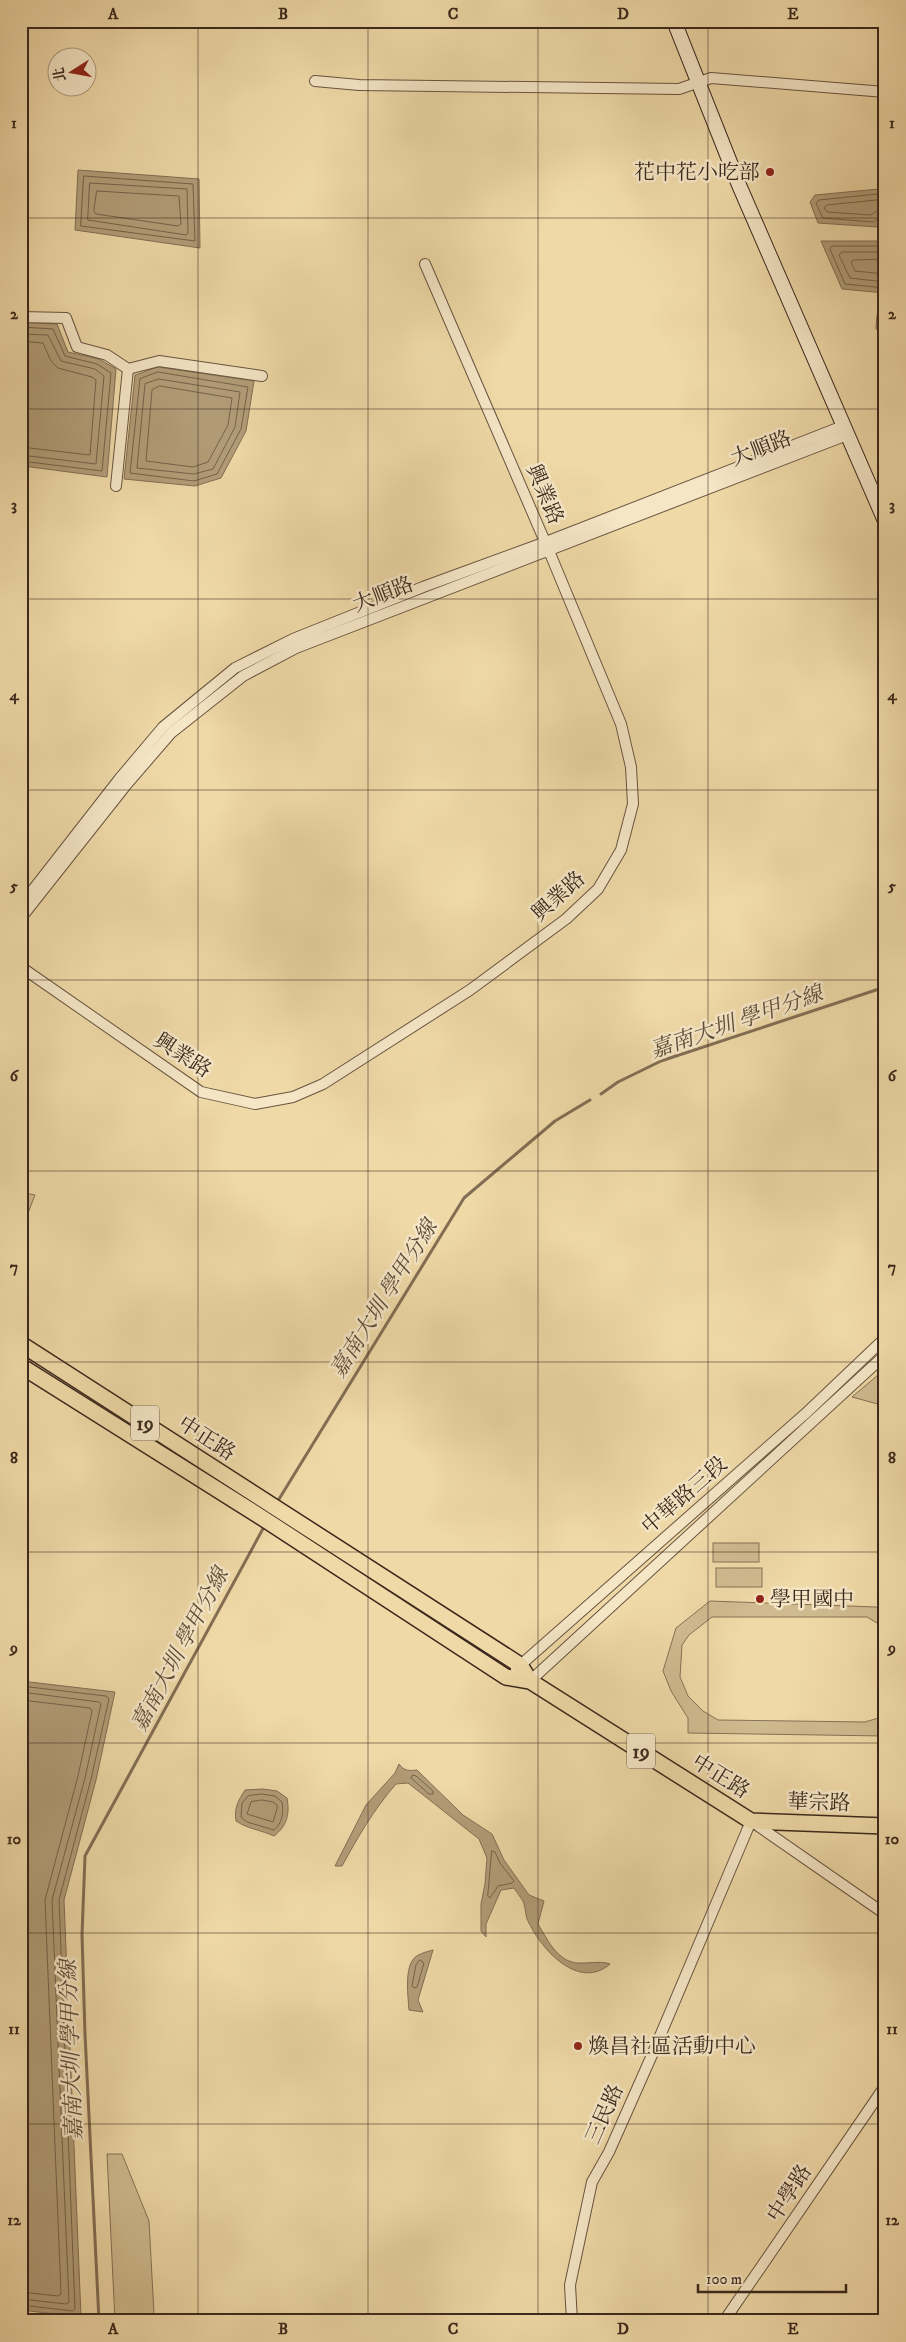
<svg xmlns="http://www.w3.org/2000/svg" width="906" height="2342" font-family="'IM FELL DW Pica','Noto Serif TC',serif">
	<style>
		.green { fill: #d0bb90; stroke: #867256 }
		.water { fill: #b29d78; stroke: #826e54 }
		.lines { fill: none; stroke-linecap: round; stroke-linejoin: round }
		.shore { stroke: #76624a; stroke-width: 1 }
		.stream { stroke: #826e54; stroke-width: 3 }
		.street-casing { stroke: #685440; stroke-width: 12 }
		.secondary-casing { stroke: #3b281d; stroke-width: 16 }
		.primary-casing { stroke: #3b281d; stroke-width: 18 }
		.street { stroke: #f5e6c6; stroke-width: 10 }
		.secondary { stroke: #f5e6c6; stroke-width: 14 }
		.primary { stroke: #efd9a7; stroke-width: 15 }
		.grid { fill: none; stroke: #3b281d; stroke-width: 1; stroke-opacity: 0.55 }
		.poi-dot { fill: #8f2418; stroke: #f5e6c6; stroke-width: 2 }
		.labels { text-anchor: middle; stroke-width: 5; stroke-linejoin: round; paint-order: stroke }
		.shield { fill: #f5e6c6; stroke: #736150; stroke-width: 1 }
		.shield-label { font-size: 20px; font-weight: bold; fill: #3b281d }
		.poi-label { font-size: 21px; fill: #3b281d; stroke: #f5e6c6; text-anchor: start }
		.street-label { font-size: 21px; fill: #3b281d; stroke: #f5e6c6 }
		.water-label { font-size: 22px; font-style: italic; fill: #5f4b38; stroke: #f5e6c6 }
		.neatline { fill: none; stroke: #3b281d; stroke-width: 2 }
		.grid-label { font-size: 16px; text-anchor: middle; font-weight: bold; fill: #3b281d }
	</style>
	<rect width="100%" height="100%" fill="#efd9a7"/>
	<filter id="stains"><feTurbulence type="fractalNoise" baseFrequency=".004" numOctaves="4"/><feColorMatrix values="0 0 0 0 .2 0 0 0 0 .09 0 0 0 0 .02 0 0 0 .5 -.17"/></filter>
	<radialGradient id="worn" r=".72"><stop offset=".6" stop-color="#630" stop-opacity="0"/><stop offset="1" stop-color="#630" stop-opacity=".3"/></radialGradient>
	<g class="green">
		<polygon points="21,1192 35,1195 21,1231"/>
		<polygon points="885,1369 885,1406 852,1397"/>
		<rect x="713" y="1543" width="46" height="19"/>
		<rect x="716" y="1568" width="46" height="19"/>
		<polygon points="710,1601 876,1607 885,1612 885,1628 867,1617 712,1617 689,1635 682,1645 680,1677 688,1696 703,1711 718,1720 865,1722 885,1716 885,1736 688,1733 688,1718 671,1691 663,1671 676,1628"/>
		<polygon points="107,2154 122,2154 149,2221 154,2314 146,2321 115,2321"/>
	</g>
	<g class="water">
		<polygon points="78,170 199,179 200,248 75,230"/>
		<polygon points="879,189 885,192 885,218 877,227 818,223 810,202 815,195"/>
		<polygon points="821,241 885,241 885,293 842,289"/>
		<polygon points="877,315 885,315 885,345 876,328"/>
		<polygon points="21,322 57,324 68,352 99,359 116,369 107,477 23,466"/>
		<polygon points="158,367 254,381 246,431 221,478 195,486 124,479 135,375"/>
		<polygon points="21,1681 115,1692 96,1780 64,1900 81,2317 21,2310"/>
		<path d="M399 1764C404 1771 409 1771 417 1770L463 1815 492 1834 504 1860 529 1895 544 1901 538 1924C549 1942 559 1965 583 1963 592 1963 602 1961 610 1964 579 1991 542 1950 529 1923 525 1917 526 1908 523 1901 520 1897 517 1892 514 1888L501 1890 486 1924V1937L481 1931V1904L485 1884 487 1858 479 1839 408 1783 396 1784C374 1809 358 1837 342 1866H335L366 1805 395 1773Z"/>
		<path d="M263 1789 277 1791 287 1798C290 1814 287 1826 274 1836 261 1830 248 1829 236 1821 234 1808 238 1801 245 1790Z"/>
		<path d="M433 1950 418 2000 423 2012 409 2010C408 1997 405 1972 412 1961 416 1954 426 1952 433 1950Z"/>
	</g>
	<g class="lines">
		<g class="shore">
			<polygon points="84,176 193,184 195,241 81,226"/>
			<polygon points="90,183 187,189 188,233 186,235 88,220"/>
			<polygon points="97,191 179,196 181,224 178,226 96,214 94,211"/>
			<polyline points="885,196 877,194 819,200 816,203 823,218 874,222 880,216 885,215"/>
			<polyline points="885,202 876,200 827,205 824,208 827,212 871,215 878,210 885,209"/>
			<polyline points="885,246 832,246 830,249 845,284 885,288"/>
			<polyline points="885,252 842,252 839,255 850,278 885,282"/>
			<polyline points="885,259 853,260 851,262 855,271 885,274"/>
			<polyline points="21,327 53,329 65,356 97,364 111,373 102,471 21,461"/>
			<polyline points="21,334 48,335 61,361 95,369 104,376 96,464 21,455"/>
			<polyline points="21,341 43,343 51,361 58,368 92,377 96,380 90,455 21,447"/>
			<polygon points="158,372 248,387 241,429 217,474 194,481 130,473 140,379"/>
			<polygon points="159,379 240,392 235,427 213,469 194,474 137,468 145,384"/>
			<polygon points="160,386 232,398 228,425 208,462 193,467 146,461 152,390"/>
			<polyline points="21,1686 106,1696 109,1699 91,1779 59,1900 75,2309 73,2311 21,2305"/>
			<polyline points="21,1692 99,1702 101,1704 85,1778 52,1900 69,2302 66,2304 21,2299"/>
			<polyline points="21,1700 90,1708 92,1711 78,1776 45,1900 61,2294 58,2296 21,2292"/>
			<polygon points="413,1775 416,1776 433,1791 433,1794 429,1794 411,1778"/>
			<path d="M262 1794 275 1796 282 1802C284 1812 282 1824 274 1830L247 1822 241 1817 242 1803 248 1796Z"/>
			<polygon points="262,1800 273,1802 277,1805 277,1809 273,1822 247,1814 251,1802"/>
			<polygon points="492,1851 495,1852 500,1863 514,1881 512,1883 498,1886 490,1898 488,1896"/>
			<polygon points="420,1960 424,1963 417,1987 414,1988 412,1986 416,1965"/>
		</g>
		<g class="stream">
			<polyline points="601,1094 618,1082 661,1061 885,987"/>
			<polyline points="276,1504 464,1198 555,1121 590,1100"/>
			<polyline points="99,2321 85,2034 82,1935 85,1856 265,1525"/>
		</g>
		<g class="street-casing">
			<g id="street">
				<polyline points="315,81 359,85 679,89 711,78 885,92"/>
				<polyline points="21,317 66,318 77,347 107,355 128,369 159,361 262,376"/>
				<polyline points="116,486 128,369"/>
				<polyline points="21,905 120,778 163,727 235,668 293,639 423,587 546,542 843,426"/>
				<polyline points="21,918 127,784 171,733 243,676 296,648 847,435"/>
				<polyline points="21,967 201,1092 255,1104 293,1097 323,1084 470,990 566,919 598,889 621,850 633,804 631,767 621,724 549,551 425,264"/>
				<polyline points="516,1669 805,1414 885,1338"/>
				<polyline points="530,1681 885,1355"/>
				<polyline points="572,2321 570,2285 592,2182 609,2152 652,2055 751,1821 885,1914"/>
				<polyline points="724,2321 885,2086"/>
			</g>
		</g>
		<g class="secondary-casing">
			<polyline id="secondary" points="674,21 739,185 885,521"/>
		</g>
		<g class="primary-casing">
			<g id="primary">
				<polyline points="21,1344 520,1665 530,1681"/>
				<polyline points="21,1366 264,1519 506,1677 530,1681 751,1821 885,1826"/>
			</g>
		</g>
		<use href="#street" class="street"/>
		<use href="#secondary" class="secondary"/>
		<use href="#primary" class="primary"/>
	</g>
	<path class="grid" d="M198 21V2321M368 21V2321M538 21V2321M708 21V2321M21 218H885M21 409H885M21 599H885M21 790H885M21 980H885M21 1171H885M21 1362H885M21 1552H885M21 1743H885M21 1933H885M21 2124H885"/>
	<g class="poi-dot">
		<circle cx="770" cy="172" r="5"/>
		<circle cx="760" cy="1599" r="5"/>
		<circle cx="578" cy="2046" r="5"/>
	</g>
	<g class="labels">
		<g class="shield">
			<rect x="131" y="1405.5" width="28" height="35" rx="4"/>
			<rect x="627" y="1733.5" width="28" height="35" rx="4"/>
		</g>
		<g class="shield-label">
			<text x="145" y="1430">19</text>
			<text x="641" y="1758">19</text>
		</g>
		<g class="poi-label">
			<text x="760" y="179" text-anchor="end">花中花小吃部</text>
			<text x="770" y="1606">學甲國中</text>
			<text x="588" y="2053">煥昌社區活動中心</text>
		</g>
		<g class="street-label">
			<text transform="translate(761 448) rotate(-21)" y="7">大順路</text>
			<text transform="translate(545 494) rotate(67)" y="7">興業路</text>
			<text transform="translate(383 594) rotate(-21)" y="7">大順路</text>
			<text transform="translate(558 896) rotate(-42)" y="7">興業路</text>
			<text transform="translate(183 1055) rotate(33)" y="7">興業路</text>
			<text transform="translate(207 1438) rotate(33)" y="7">中正路</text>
			<text transform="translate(684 1495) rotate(-41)" y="7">中華路三段</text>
			<text transform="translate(721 1776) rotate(32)" y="7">中正路</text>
			<text transform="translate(819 1802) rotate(2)" y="7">華宗路</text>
			<text transform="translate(604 2114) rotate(-66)" y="7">三民路</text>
			<text transform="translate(789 2193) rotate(-57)" y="7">中學路</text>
		</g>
		<g class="water-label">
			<text transform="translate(736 1021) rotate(-19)" y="8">嘉南大圳 學甲分線</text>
			<text transform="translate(383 1298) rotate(-58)" y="8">嘉南大圳 學甲分線</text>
			<text transform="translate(179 1649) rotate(-62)" y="8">嘉南大圳 學甲分線</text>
			<text transform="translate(70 2050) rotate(-92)" y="8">嘉南大圳 學甲分線</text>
		</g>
	</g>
	<rect width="906" height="2342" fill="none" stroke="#efd9a7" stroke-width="55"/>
	<g transform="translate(72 72) rotate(259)"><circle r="24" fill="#f5e6c6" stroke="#ab9a82"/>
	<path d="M0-4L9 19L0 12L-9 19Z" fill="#8f2418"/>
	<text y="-8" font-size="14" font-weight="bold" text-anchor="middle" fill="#3b281d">北</text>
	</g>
	<path d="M698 2284v8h148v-8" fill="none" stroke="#3b281d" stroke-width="2.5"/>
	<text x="706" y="2284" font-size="15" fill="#3b281d" stroke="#f5e6c6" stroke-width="4" paint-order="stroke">100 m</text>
	<rect x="28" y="28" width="850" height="2286" class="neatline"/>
	<g class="grid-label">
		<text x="113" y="19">A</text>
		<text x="283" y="19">B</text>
		<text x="453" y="19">C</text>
		<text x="623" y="19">D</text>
		<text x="793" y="19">E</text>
		<text x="14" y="128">1</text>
		<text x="892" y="128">1</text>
		<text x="14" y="319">2</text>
		<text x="892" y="319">2</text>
		<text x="14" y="510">3</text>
		<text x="892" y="510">3</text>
		<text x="14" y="700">4</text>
		<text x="892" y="700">4</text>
		<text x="14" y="891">5</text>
		<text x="892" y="891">5</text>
		<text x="14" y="1081">6</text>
		<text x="892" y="1081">6</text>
		<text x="14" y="1272">7</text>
		<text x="892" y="1272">7</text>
		<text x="14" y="1463">8</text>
		<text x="892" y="1463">8</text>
		<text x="14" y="1653">9</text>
		<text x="892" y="1653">9</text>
		<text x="14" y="1844">10</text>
		<text x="892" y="1844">10</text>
		<text x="14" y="2034">11</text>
		<text x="892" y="2034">11</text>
		<text x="14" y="2225">12</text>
		<text x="892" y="2225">12</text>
		<text x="113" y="2334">A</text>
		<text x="283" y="2334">B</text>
		<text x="453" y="2334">C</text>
		<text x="623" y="2334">D</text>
		<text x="793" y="2334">E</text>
	</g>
	<rect width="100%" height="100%" filter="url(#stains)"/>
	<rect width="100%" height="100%" fill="url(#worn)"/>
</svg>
